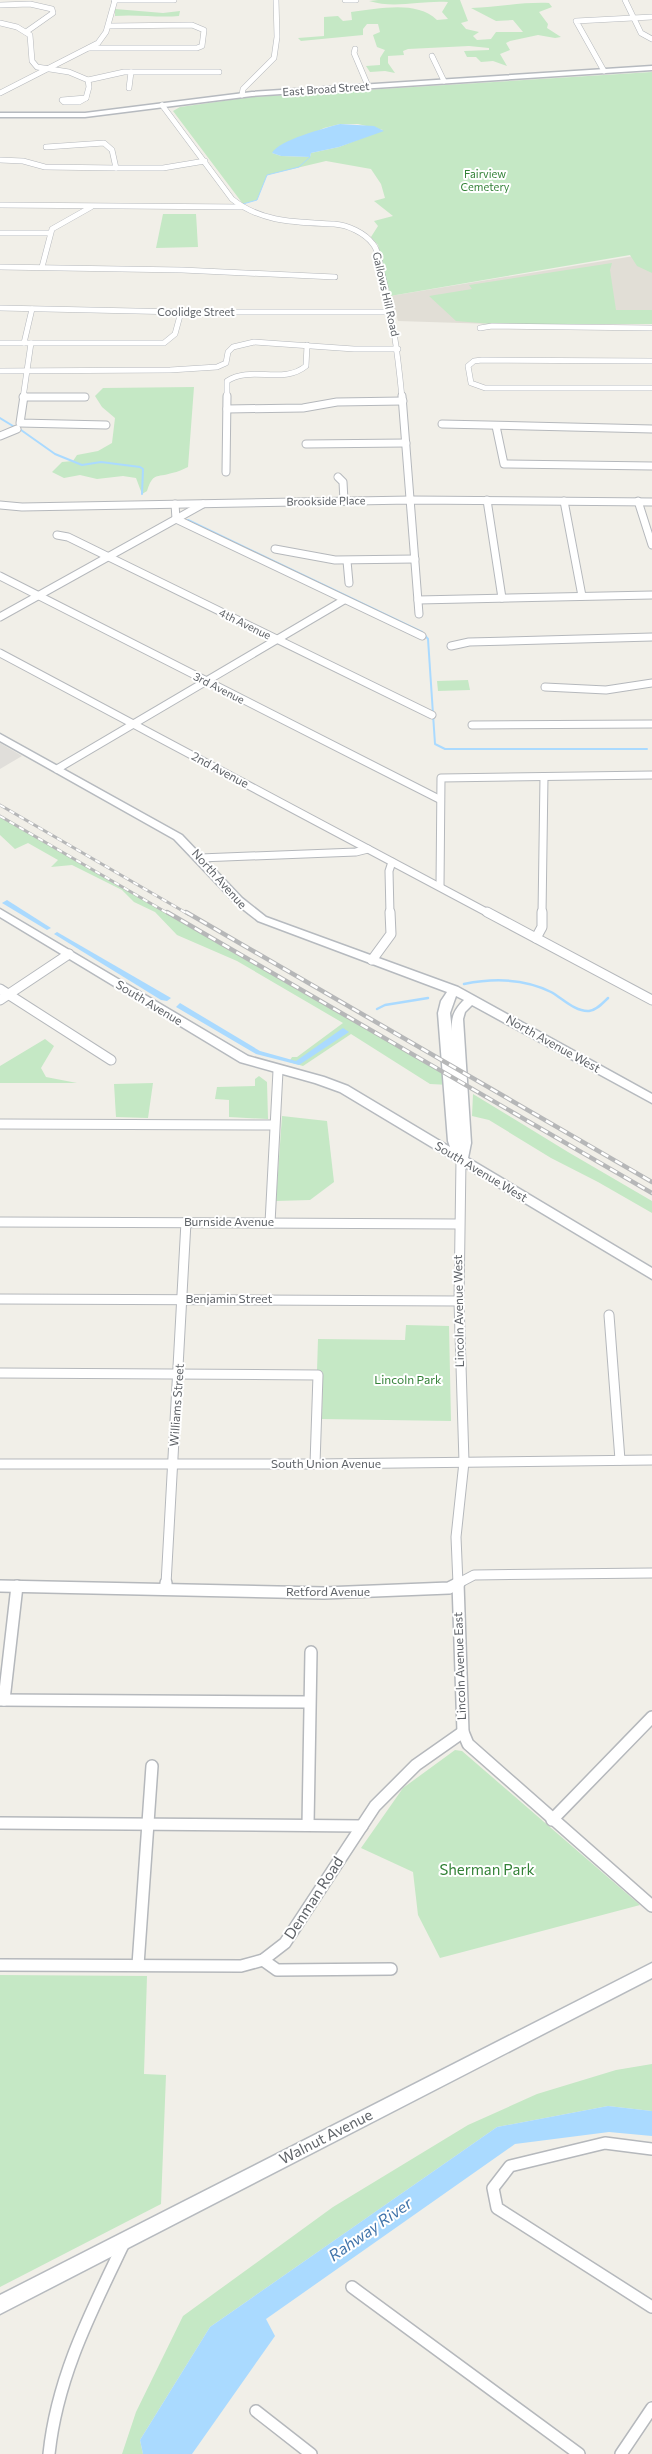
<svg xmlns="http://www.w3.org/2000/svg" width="652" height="2454" font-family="Commissioner,sans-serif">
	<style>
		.industrial { fill: #e0deda }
		.education { fill: #e1ded6 }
		.green { fill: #c5e8c5; fill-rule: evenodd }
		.water { fill: #aadaff }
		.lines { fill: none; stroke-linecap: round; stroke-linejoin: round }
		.stream-far2 { stroke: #aadaff; stroke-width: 1 }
		.stream-far1 { stroke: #aadaff; stroke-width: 2 }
		.stream { stroke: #aadaff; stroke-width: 2.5 }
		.street-far3-casing { stroke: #b5b8bc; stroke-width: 6 }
		.street-far2-casing { stroke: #b5b8bc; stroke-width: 9 }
		.street-far1-casing { stroke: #b5b8bc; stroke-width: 11 }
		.street-casing { stroke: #b5b8bc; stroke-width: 14 }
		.secondary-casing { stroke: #b6babf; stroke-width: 3 }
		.street-far3 { stroke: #fff; stroke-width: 5 }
		.street-far2 { stroke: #fff; stroke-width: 7 }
		.street-far1 { stroke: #fff; stroke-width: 9 }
		.street { stroke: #fff; stroke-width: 11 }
		.secondary { fill: #fff; fill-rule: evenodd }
		.rail-far1-casing { stroke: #b6b7b8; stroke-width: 3 }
		.rail-casing { stroke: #b6b7b8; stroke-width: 4.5 }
		.rail-far1 { stroke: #fff; stroke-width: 2; stroke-dasharray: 5.5; stroke-linecap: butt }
		.rail { stroke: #fff; stroke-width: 2.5; stroke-dasharray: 8; stroke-linecap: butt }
		.labels { text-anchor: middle; stroke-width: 4; stroke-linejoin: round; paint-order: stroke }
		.far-street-label { font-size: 11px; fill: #5f6368; stroke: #fff }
		.far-park-label { font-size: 11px; fill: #348238; stroke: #fff }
		.street-label { font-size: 12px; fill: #5f6368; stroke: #fff }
		.park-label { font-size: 12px; fill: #348238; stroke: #fff }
		.near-park-label { font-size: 15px; fill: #348238; stroke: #fff }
		.near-street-label { font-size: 15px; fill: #5f6368; stroke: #fff }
		.near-water-label { font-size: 16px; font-style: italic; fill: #4174aa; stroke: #fff }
	</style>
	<rect width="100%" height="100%" fill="#f1efe8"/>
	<polygon class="industrial" points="0,743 22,756 0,769"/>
	<polygon class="education" points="652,253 652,324 492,324 398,321 390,296"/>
	<g class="green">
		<path d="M378 0H460L468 21 461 23 466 29 479 32 473 36 477 40 491 39 496 32H523L513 20 496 21 471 8C497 7 523 2 549 3L552 7 539 12 548 24 547 28 561 37 555 38 538 35 510 41 506 43 510 50 500 54 507 66 493 61 481 62 476 57H467L464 51 489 50V48L469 46 408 49 403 51 404 55 388 56V63L395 73 385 71 370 72 366 66 380 65V58L385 50 377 47 373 35 380 32 378 24H367L363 29V35L301 41 298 38 324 36V17L338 16 343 21 352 20 351 12C379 9 416 0 437 20L448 19 442 12 448 2C422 0 395 9 369 1Z"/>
		<path d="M115 9 163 13 180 11 179 16C158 18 137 14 115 16Z"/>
		<path d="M652 72V273L637 266 630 255 390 296 378 245 371 237 378 226 374 221 393 216 374 201 385 198 381 184 371 169 326 161 267 175 257 200 243 204 173 111 180 107 252 97ZM340 124H358L383 130 339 147 311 153 310 157 281 156 272 153 324 128Z"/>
		<polygon points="163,214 196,214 198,247 156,248"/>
		<polygon points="612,263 610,270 616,310 652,310 652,324 492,324 456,321 429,296 472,289 469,285"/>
		<path d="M194 387 188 467C183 469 178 472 172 473 156 478 153 472 147 491L142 494 136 478 123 476 97 479 80 475 64 478 52 472 62 462 73 461 77 455 98 451 112 443 115 418 102 407 95 396 103 388Z"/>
		<polygon points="468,680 470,690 438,691 437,681"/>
		<polygon points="0,816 452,1077 450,1085 430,1084 351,1034 303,1066 289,1062 292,1057 297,1057 343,1023 237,961 177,935 155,912 134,902 122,890 72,865 51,867 58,860 28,843 15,849 0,835"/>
		<polygon points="45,1039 54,1046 41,1068 46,1077 77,1083 0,1083 0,1066"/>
		<polygon points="259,1076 267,1082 268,1119 229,1117 229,1100 215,1099 217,1087 255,1086 255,1079"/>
		<polygon points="153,1083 148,1118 116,1117 114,1084"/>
		<polygon points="473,1094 568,1152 652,1201 652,1213 598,1182 551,1158 489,1120 472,1116"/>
		<polygon points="282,1116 327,1121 334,1182 310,1200 276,1201"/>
		<polygon points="406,1325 449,1326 451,1421 322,1419 323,1372 317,1371 318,1339 405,1340"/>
		<polygon points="455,1750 462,1751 640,1905 440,1958 418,1915 413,1872 361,1848 403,1788"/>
		<polygon points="0,1975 147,1976 144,2074 166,2075 161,2204 0,2287"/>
		<polygon points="652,2064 652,2111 608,2106 497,2127 210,2327 140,2440 143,2454 122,2454 136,2412 183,2316 333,2207 468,2125 537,2094 616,2070"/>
	</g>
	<g class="water">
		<path d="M340 124 374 126 384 131 339 147 311 153 310 157 281 156 272 153C279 140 325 128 340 124Z"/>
		<polygon points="7,900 51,928 47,930 2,903"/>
		<polygon points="57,932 171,998 167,1001 161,1000 54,934"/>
		<polygon points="180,1003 260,1051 296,1061 343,1028 349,1032 299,1065 256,1054 176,1007"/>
		<polygon points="608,2106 652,2111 652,2136 609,2132 515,2144 266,2319 275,2336 192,2454 143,2454 140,2440 210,2327 497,2127"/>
	</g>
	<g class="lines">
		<polyline class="stream-far2" points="243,204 257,200 267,175 299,167 310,157"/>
		<g class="stream-far1">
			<polyline points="0,418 13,426"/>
			<polyline points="21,430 55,454 82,465 101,462 140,467 143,469 142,494"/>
			<polyline points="188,520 422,632 428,639 435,744 445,749 647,749"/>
		</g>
		<g class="stream">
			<path d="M464 984C494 978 523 978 551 992 562 998 575 1012 589 1011 597 1010 603 1003 608 998"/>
			<polyline points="377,1009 385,1005 428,998"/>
		</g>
		<g class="street-far3-casing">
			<g id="street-far3">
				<polyline points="114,0 174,0"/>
				<polyline points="345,0 356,0"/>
				<polyline points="625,0 641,33 652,39"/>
				<polyline points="0,5 30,4 52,9 53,13 26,32"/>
				<polyline points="0,23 17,27 30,35 32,61 37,67 69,72 88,80 89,87 86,98"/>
				<polyline points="89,48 197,48 202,46 204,30 192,25 110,26"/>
				<polyline points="355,49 354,53 368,86"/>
				<polyline points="432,56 444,81"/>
				<polyline points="604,71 576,21 652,17"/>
				<polyline points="88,80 124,72 219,72"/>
				<polyline points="129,88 131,72"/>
				<polyline points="0,93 98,43 106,32 115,0"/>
				<polyline points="242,95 243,89 274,58 277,37 276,0"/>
				<polygon points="86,98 79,102 64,102 62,100"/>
				<path d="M162 105 232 199C262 223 297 222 334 224 348 225 365 233 373 244 379 251 380 265 382 273 393 315 398 355 402 398"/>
				<polyline points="46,147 104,143 112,150 116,168"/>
				<polyline points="0,160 23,161 45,167 116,168 163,168 205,161"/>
				<polyline points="0,205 242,207"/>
				<polyline points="0,233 50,233"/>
				<polyline points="0,267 182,270 335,277"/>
				<polyline points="42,267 52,229 91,207"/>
				<polyline points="0,308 181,312 392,312"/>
				<polyline points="480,328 492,326 652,328"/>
				<polyline points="0,343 164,343 175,334 181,312"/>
				<polyline points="24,343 32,309"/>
				<polyline points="652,361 482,360 474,361 468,366 471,383 485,388 652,388"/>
				<polyline points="0,371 170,370 217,367 226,363 228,352 233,347 254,342 354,349 398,349"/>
				<polyline points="23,397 85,397"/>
				<polyline points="23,398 31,343"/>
				<path d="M227 398V381C251 365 283 385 306 366L307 345"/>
			</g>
		</g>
		<g class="street-far2-casing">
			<g id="street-far2">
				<polyline points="24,396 20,423 106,425"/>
				<polyline points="402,396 419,614"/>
				<polyline points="23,397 85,397"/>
				<polyline points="227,409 303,408 337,402 403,401"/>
				<polyline points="442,424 652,429"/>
				<polyline points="496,426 504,464 652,466"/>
				<polyline points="0,436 17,429"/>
				<polyline points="306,444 406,443"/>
				<polyline points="226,472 227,396"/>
				<polyline points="338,477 343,482 344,501"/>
				<polyline points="487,500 502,598"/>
				<polyline points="564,501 582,596"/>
				<polyline points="638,501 652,545"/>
				<polyline points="175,504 176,519 422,636"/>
				<polyline points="0,505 22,507 411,500 652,502"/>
				<polyline points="57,535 68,537 432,715"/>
				<polyline points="275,549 335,560 415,559"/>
				<polyline points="347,561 349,583"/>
				<polyline points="0,576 439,799"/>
				<polyline points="418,600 652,595"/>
				<polyline points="0,617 203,504"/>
				<polyline points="451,646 469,642 652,637"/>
				<polyline points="0,653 490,914"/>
				<polyline points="545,687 606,690 652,683"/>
				<polyline points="472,725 652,724"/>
				<polyline points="57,769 344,600"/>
				<polyline points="200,858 356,852 368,849"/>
				<polyline points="440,886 441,778 652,775"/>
				<polyline points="390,914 389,871 392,862"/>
				<polyline points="542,914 544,777"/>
			</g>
		</g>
		<g class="street-far1-casing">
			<g id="street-far1">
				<polyline points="487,912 652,1000"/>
				<polyline points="536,938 542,927 542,912"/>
				<polyline points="372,960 391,934 390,912"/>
				<polyline points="0,989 111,1060"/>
				<polyline points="0,1000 69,954"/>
				<polyline points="0,1124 274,1125"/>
				<polyline points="0,1222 458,1224"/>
				<polyline points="270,1223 278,1071"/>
				<polyline points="0,1299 459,1301"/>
				<polyline points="609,1315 620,1460"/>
				<polyline points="0,1373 318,1375 315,1464"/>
				<polyline points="0,1464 315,1464 652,1460"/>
				<polyline points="166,1584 186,1222"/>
				<polyline points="457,1584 474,1575 652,1573"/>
				<polyline points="458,1584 456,1537 464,1462 459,1301 461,1160"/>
			</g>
		</g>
		<g class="street-casing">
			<g id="street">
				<polyline points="458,1583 463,1732 468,1744 652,1906"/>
				<polyline points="0,1586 324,1593 449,1588 459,1583"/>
				<polyline points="166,1588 166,1583"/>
				<polyline points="0,1700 309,1702"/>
				<polyline points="4,1700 17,1586"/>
				<polyline points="552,1820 652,1717"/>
				<polyline points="0,1823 362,1826"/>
				<polyline points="308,1825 311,1652"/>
				<polyline points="263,1960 277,1970 391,1969"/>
				<polyline points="0,1965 241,1966 263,1960 285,1943 375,1806 416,1765 463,1732"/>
				<polyline points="138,1965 152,1766"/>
				<polyline points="652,2149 605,2143 510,2166 493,2188 497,2208 652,2307"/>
				<polyline points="352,2287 579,2454"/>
				<polyline points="256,2411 311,2454"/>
				<path d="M49 2454C57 2377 91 2312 124 2243"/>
				<polyline points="621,2454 652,2408"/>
			</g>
		</g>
		<g class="secondary-casing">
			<g id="secondary">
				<polygon points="652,66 652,70 252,96 85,117 0,117 0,113 85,113 252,92"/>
				<path d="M0 734 182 835 242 898 266 917 458 987 652 1094V1103L472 1005 465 1012 463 1019 471 1143 468 1158 652 1268V1279L340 1092 315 1083 240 1062 0 917V909L248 1056 324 1077 348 1086 450 1147 448 1141 438 1013 441 1001 447 992 258 921 235 903 174 839 0 741ZM456 996 464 1000C454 1010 451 1017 452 1031L450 1013Z"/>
				<polygon points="652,1963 652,1978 0,2314 0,2295"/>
			</g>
		</g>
		<use href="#street-far3" class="street-far3"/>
		<use href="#street-far2" class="street-far2"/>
		<use href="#street-far1" class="street-far1"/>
		<use href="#street" class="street"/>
		<use href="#secondary" class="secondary"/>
		<g class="rail-far1-casing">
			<g id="rail-far1">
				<polyline points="0,805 188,914"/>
				<polyline points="0,816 169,914"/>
			</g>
		</g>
		<g class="rail-casing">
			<g id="rail">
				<polyline points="167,912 652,1193"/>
				<polyline points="186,912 652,1182"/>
			</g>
		</g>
		<use href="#rail-far1" class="rail-far1"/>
		<use href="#rail" class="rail"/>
	</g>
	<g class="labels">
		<g class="far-street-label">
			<text transform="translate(326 89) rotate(-4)" y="4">East Broad Street</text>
			<text transform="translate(386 294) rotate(77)" y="4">Gallows Hill Road</text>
			<text x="196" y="316">Coolidge Street</text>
			<text transform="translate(326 501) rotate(-1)" y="4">Brookside Place</text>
			<text transform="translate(245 624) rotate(26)" y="4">4th Avenue</text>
			<text transform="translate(219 688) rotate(27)" y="4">3rd Avenue</text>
		</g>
		<g class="far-park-label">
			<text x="485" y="178">Fairview<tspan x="485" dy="13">Cemetery</tspan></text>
		</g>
		<g class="street-label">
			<text transform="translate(220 770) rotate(28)" y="4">2nd Avenue</text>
			<text transform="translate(219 879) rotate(48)" y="4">North Avenue</text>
			<text transform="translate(149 1003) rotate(31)" y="4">South Avenue</text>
			<text transform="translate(553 1044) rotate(29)" y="4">North Avenue West</text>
			<text transform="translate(481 1172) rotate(31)" y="4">South Avenue West</text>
			<text x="229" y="1226">Burnside Avenue</text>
			<text x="229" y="1303">Benjamin Street</text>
			<text transform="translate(459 1311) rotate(-91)" y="4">Lincoln Avenue West</text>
			<text transform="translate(177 1405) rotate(-86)" y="4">Williams Street</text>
			<text x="326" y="1468">South Union Avenue</text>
			<text x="328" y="1596">Retford Avenue</text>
			<text transform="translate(460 1666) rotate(-92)" y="4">Lincoln Avenue East</text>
		</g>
		<g class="park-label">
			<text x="408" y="1384">Lincoln Park</text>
		</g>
		<g class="near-park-label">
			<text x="487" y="1875">Sherman Park</text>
		</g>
		<g class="near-street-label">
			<text transform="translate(314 1898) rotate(-57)" y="5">Denman Road</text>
			<text transform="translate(326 2137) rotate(-27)" y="5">Walnut Avenue</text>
		</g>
		<g class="near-water-label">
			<text transform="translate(370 2229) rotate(-35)" y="6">Rahway River</text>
		</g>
	</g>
</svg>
